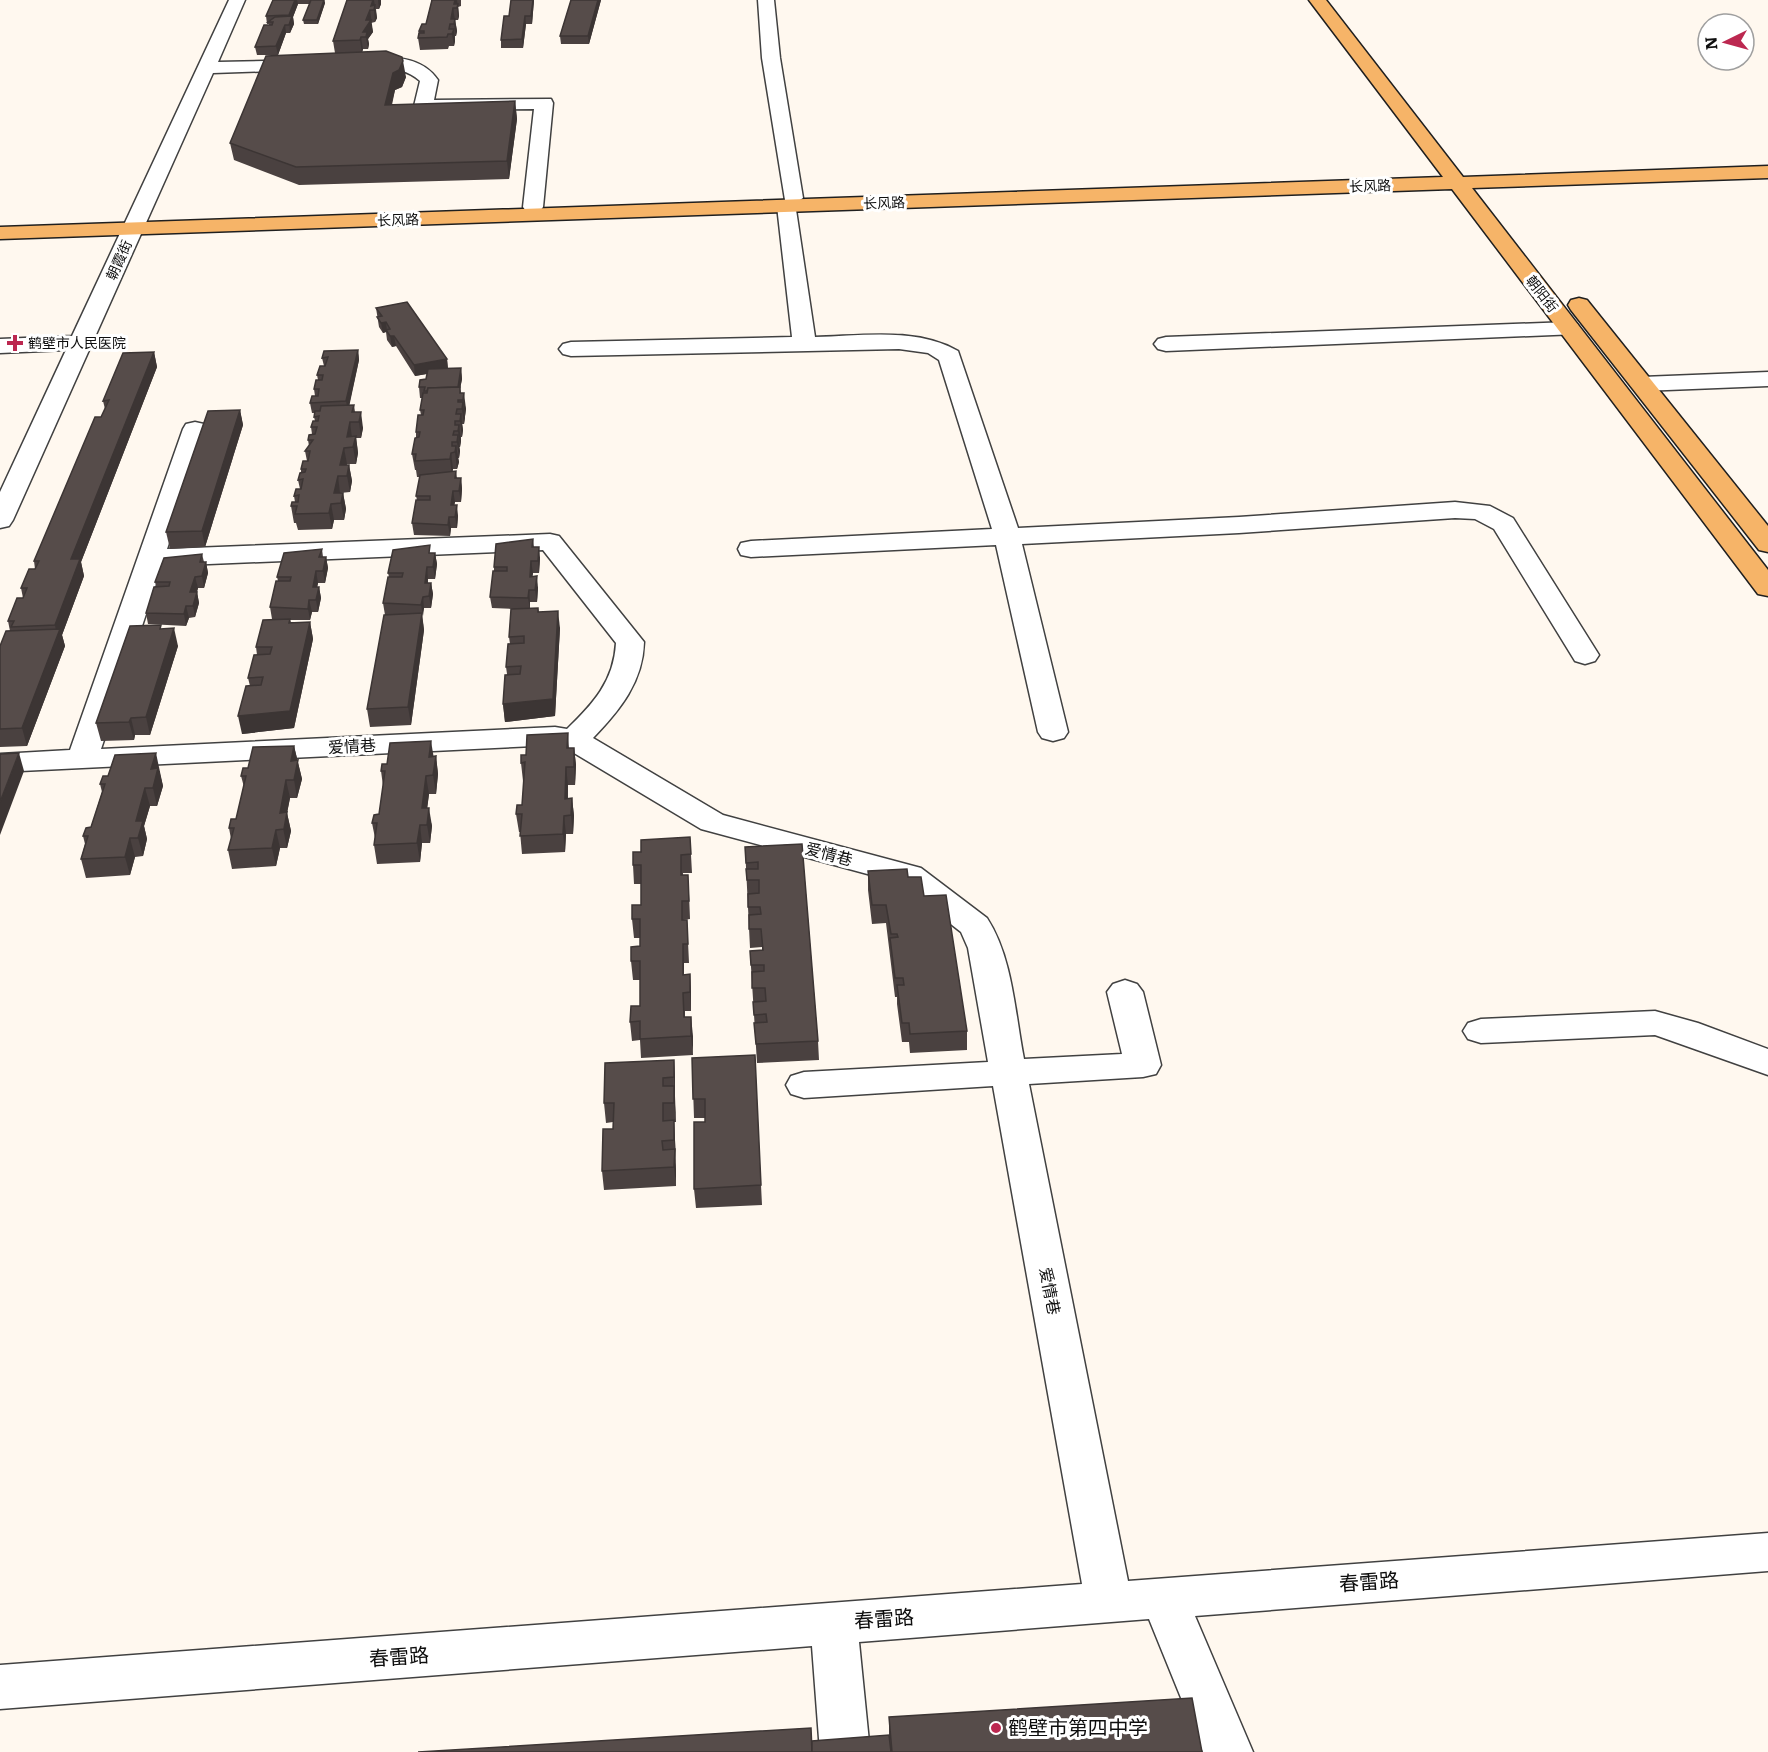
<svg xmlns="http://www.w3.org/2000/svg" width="1768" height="1752" font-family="Literata,'Noto Sans SC',serif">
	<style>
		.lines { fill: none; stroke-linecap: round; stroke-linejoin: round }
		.minor-casing { stroke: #414141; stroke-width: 3 }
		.major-casing { stroke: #1f1f1f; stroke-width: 3 }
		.minor { fill: #fff; fill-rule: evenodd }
		.major { fill: #f6b468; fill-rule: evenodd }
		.wall { fill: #4a4140 }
		.shaded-wall { fill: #3c3534 }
		.building { fill: #564c4a; stroke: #3c3534; stroke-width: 1.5 }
		.poi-dot { fill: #bc2850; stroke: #fff; stroke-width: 2 }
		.labels { text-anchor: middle; stroke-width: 6; stroke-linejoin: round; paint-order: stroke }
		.far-street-label { font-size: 14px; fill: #0e0e0e; stroke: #fff }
		.far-poi-label { font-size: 14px; fill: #0e0e0e; stroke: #fff; text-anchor: start }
		.street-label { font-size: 16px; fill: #0e0e0e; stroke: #fff }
		.near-street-label { font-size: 20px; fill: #0e0e0e; stroke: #fff }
		.near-poi-label { font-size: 20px; fill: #0e0e0e; stroke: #fff; text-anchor: start }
	</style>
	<rect width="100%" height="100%" fill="#fff8ef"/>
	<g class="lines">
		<g class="minor-casing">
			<g id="minor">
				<polygon points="229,0 245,0 218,62 306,60 315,65 306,70 213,73 13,520 9,526 0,528 0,492 66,350 0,353 0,339 72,336"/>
				<path d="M758 0H774L780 58 803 198 795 203 815 337C862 336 916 327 958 351L1018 528 1239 517 1455 502 1490 506 1513 518 1599 655 1595 661 1585 664 1575 661 1494 529 1475 519 1455 518 1239 533 1022 544 1068 732 1064 738 1053 741 1042 738 1038 732 996 545 751 557 741 555 738 549 741 543 751 541 992 529 939 360 928 353 899 349 571 356 563 354 559 349 563 344 571 342 792 337 777 206 785 200 762 58Z"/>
				<path d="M360 58C388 57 420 54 438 80L434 100 551 99 553 103 543 207 540 211H526L523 207 534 109 416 110 414 106 420 81C399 62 378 73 354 67L351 63Z"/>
				<polygon points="1569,322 1577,324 1580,329 1577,334 1166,351 1158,349 1154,344 1158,339 1166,337"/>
				<polygon points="1768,372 1768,386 1642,391 1634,389 1630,384 1634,379 1642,377"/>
				<path d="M195 422 204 424 207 429 167 549 550 534 559 536 644 642C643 682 620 710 593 738L723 815 921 868 987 918C1013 958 1015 1014 1024 1059L1122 1054 1107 992 1113 984 1125 980 1137 984 1143 992 1161 1065 1156 1074 1143 1077 1029 1084 1128 1581 1768 1533V1571L1195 1616 1253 1752H1203L1149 1619 859 1642 870 1752H820L812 1646 0 1709V1665L1082 1584 993 1086 804 1098 791 1094 786 1085 791 1076 804 1072 988 1062 968 948 961 932 897 882 701 829 564 747 555 745 0 772V754L70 750 183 429 186 424ZM543 550 616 643C614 681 593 704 567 729L555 727 101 749 162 566Z"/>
				<polygon points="1655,1011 1698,1023 1768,1049 1768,1075 1655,1035 1481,1043 1468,1039 1463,1031 1468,1023 1481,1019"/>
			</g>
		</g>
		<g class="major-casing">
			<g id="major">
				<polygon points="1309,0 1326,0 1463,177 1768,166 1768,178 1472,188 1768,570 1768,596 1758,594 1452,189 0,239 0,227 1443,177"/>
				<polygon points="1579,298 1587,300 1768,526 1768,552 1759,550 1571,310 1568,305 1571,300"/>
			</g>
		</g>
		<use href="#minor" class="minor"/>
		<use href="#major" class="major"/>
	</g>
	<g class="wall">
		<polygon points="273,0 324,0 325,3 318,24 304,24 303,20 310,4 298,4 293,17 294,24 290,33 286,33 278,55 257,55 255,47 269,25 269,24 267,24 266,16"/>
		<polygon points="347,0 381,0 381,4 379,9 376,9 377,18 375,22 371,23 373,32 368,39 369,44 368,49 363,49 362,52 406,77 402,87 395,90 392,105 515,101 517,119 509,179 299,185 234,160 230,143 335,53 333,41"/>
		<polygon points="431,0 461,0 461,6 458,7 459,16 458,20 455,20 457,31 456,36 455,36 455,41 454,46 449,46 448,49 420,50 418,38 419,31 426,24 431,3"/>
		<polygon points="511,0 534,0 532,24 526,24 523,48 501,48 501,40 509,16"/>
		<polygon points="571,0 601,0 589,44 561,44 560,36"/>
		<polygon points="376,308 447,359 448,369 461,368 462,379 460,389 461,393 466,409 464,424 462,424 463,430 462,437 461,437 461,441 460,447 459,447 460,451 459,458 458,458 459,462 457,469 453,469 452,472 456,471 457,478 461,478 462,489 461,502 455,502 454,505 458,516 457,528 451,528 450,536 414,535 412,523 417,500 416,496 420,477 417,477 416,470 415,470 412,454 416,438 416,432 421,415 420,410 422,398 420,398 419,387 426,379 427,374 415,376 396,346 392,347 387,340 386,332 383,333 379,327"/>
		<polygon points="358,350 359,360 349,405 354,405 355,412 363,428 361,438 356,438 358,453 356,464 347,464 346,465 349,465 352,481 350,492 340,493 343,493 346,509 344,520 334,520 332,529 298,530 296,523 294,523 291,506 295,502 294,496 300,489 298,480 301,473 301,469 307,461 305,451 309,446 308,440 312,434 311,427 315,421 314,417 315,413 312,413 310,403 315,396 314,389 318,380 317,375 324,366 322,358"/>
		<polygon points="154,352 157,367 81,562 84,576 62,635 65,646 27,746 0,747 0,646 10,631 8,621 23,598 21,588 35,569 34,561 105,409 103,401"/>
		<polygon points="240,410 243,425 205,547 170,549 166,532"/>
		<polygon points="533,539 534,547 540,558 539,573 533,573 532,577 538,588 537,602 530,602 530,609 538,608 539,612 560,628 555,716 505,722 503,704 507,674 506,667 510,644 509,637 514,609 492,608 490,597 494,571 494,567"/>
		<polygon points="322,549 323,557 326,557 328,568 325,583 318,583 317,587 319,587 321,598 318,612 312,612 310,620 290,620 291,622 310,622 313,639 294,728 242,734 250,686 248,678 257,655 256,647 272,619 270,607 278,581 277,577"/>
		<polygon points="431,553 435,553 437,564 435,579 428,579 428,583 431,583 433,594 431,608 424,608 422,616 424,630 411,725 370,727 367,709 385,615 383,603 389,577 388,573"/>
		<polygon points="202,554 204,562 206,562 208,573 204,588 198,588 197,592 199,603 195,617 189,618 186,626 148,624 146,613 156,586 155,582"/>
		<polygon points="161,625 161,629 178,646 150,735 135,735 134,740 101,741 96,723"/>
		<polygon points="568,733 569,748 574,748 576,765 575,785 568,785 568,799 572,798 574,816 573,834 566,834 565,852 522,854 520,832 519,832 516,814 522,805 524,781 523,781 521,763 526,755"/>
		<polygon points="294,746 302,779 297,798 290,798 287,813 291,831 287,848 280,848 276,866 232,869 228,850 231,839 229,828 236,819 244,787 241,776"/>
		<polygon points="433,756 436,756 438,774 436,794 429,794 427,808 432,826 430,843 422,843 420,862 377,864 374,845 375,838 372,823 379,814 383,786 381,771"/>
		<polygon points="160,771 160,774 163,786 157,806 150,806 144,826 147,839 143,856 135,857 130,875 86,878 81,859 85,844 83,836 91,827 102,792 100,784"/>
		<polygon points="690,837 692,873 683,873 683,875 689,894 690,919 683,920 687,920 689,963 684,963 684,975 690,974 691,993 691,1011 685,1011 685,1017 691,1017 693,1055 641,1058 640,1040 632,1041 630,1022 640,1006 640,980 633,980 631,961 640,946 640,938 634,938 632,919 641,905 641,884 634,884 633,865 641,852"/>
		<polygon points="802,844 818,1041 819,1060 757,1063 750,951 762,950 762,947 750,948 745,847"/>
		<polygon points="868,871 908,877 924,896 967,1031 967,1050 910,1053 909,1042 902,1042 897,1004 897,997 895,997 886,923 872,924 868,890"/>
		<polygon points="692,1058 761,1185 762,1205 696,1208 694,1189 705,1122 705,1118 694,1118"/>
		<polygon points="674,1060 675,1079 675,1096 676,1122 674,1122 675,1140 676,1186 604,1190 602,1171 613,1129 613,1122 606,1123 604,1103"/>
		<polygon points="889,1717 1202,1752 418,1752 812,1741 889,1736"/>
	</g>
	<g class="shaded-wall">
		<polygon points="295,0 297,0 298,4 293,17 294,24 290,33 289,15"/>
		<polygon points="324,0 325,3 318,24 317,20"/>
		<polygon points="373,0 374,0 377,18 375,22 374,10 371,6"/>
		<polygon points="378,0 381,0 381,4 379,9"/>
		<polygon points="455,0 457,0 458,6 458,4 459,16 458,20 457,8 454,4"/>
		<polygon points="533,0 534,0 532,24 531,16"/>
		<polygon points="598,0 601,0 589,44 588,36"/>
		<polygon points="453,8 455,20 451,19"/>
		<polygon points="370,10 373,32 368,39 369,44 368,49 366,37 363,32"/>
		<polygon points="525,16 526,24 523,48 522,39"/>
		<polygon points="455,19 457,31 456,36 454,24"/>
		<polygon points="285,25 286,33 278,55 276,46"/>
		<polygon points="454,29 455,41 454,46 452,34"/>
		<polygon points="361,37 363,49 362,53 360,40"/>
		<polygon points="403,61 406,77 402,87 395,90 387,122 385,105 393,73"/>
		<polygon points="515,101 517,119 509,179 507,161"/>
		<polygon points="386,322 387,331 386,330 386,332 383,333 381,323"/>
		<polygon points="390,336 394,336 396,346 392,347"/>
		<polygon points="358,350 359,360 348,412 346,401"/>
		<polygon points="154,352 157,367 81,562 84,576 62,635 65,646 27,746 22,728 57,636 55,625 71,559"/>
		<polygon points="447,359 448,370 415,376 414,365"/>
		<polygon points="461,368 462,379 460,389 462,400 460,394 459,401 457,390"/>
		<polygon points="464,393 466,409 465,416 463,400"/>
		<polygon points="463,402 465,418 464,424 462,409"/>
		<polygon points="240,410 243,425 205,547 202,531"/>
		<polygon points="361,412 363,428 361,438 359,422"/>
		<polygon points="461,414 463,430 462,437 460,421"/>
		<polygon points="350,422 352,438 347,437"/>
		<polygon points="459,425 461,441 460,447 458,431"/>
		<polygon points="458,435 460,451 459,458 457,442"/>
		<polygon points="356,436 358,453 356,464 353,447"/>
		<polygon points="456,446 459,462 457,469 455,452"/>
		<polygon points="344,448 347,464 344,476 340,465"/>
		<polygon points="451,453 453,469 452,476 450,459"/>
		<polygon points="349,465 352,481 350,492 347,476"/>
		<polygon points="338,476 340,493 338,503 334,493"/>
		<polygon points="461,478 462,489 461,502 459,491"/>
		<polygon points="453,491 455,502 452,516 451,505"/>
		<polygon points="343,493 346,509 344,520 341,503"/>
		<polygon points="331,504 334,520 332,529 329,513"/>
		<polygon points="457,505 458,516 457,528 455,517"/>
		<polygon points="449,517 451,528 450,536 448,525"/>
		<polygon points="539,547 540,558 539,573 538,561"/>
		<polygon points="435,553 437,564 435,579 433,567"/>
		<polygon points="326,557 328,568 325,583 323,571"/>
		<polygon points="531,561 533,573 531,588 530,577"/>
		<polygon points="206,562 208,573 204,588 202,576"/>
		<polygon points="427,567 428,579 426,594 425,583"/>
		<polygon points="316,571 318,583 315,598 313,587"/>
		<polygon points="537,576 538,588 537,602 535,590"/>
		<polygon points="195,577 198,588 193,604 190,592"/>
		<polygon points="431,583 433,594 431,608 429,596"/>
		<polygon points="319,587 321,598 318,612 316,600"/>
		<polygon points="529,590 530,602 530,610 528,598"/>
		<polygon points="197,592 199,603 195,617 193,606"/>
		<polygon points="423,597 424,608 423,616 421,605"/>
		<polygon points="309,600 312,612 310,620 308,609"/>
		<polygon points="186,606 189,618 186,626 184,614"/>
		<polygon points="558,611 560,628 555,716 505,722 503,704"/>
		<polygon points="422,613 424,630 411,725 408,707"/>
		<polygon points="310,622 313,639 294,728 242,734 238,716"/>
		<polygon points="174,628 178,646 150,735 146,717"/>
		<polygon points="131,718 135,735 134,740 129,722"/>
		<polygon points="431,741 434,759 429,757"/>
		<polygon points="294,746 302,779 297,798 291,761"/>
		<polygon points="574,748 576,765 575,785 574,767"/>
		<polygon points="19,753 24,771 0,835 0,802"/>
		<polygon points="156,753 163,786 157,806 153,788 151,769"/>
		<polygon points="436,756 438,774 436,794 433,775"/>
		<polygon points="566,767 568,785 567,817 565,799"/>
		<polygon points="426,776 429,794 425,826 422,808"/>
		<polygon points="286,780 290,798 287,813 291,831 287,848 280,813"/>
		<polygon points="145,788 150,806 144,826 147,839 143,856 138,838 136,821"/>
		<polygon points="572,798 574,816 573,834 571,815"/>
		<polygon points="429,808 432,826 430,843 427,825"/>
		<polygon points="564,816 566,834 565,852 563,834"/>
		<polygon points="420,825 422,843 420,862 417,843"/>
		<polygon points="276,830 280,848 276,866 272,848"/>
		<polygon points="130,838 135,857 130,875 125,857"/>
		<polygon points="683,944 684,963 684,993 683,975"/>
		<polygon points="690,974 691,993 691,1011 690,992"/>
		<polygon points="691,1017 693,1036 693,1055 691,1036"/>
		<polygon points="674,1060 675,1079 675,1096 674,1077"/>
		<polygon points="674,1086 675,1105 676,1122 674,1103"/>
		<polygon points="674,1120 675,1140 676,1159 674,1140"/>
		<polygon points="675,1149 676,1169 676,1186 674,1167"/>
	</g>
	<g class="building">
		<polygon points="273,0 295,0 289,15 266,16"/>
		<polygon points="311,0 324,0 317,20 303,20"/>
		<polygon points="347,0 373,0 371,6 375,5 374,10 370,10 366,20 371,20 363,32 367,32 366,37 361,37 360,40 333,41"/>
		<polygon points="432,0 455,0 454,4 458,4 457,8 453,8 451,19 455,19 454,24 450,24 449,29 454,29 452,34 448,34 447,37 418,38 419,33 424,33 424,31 419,31 422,24 426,24"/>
		<polygon points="511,0 533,0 531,16 525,16 522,39 501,40 504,16 509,16"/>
		<polygon points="571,0 598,0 588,36 560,36"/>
		<polygon points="292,16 289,25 285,25 276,46 255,47 264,25 272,25 273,22 268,22 275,17"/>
		<polygon points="386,51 402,57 403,61 399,70 393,73 385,105 515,101 507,161 296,167 230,143 266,56"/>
		<polygon points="407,302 447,359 414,365 394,336 390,336 386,330 390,329 386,322 381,323 377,317 382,316 376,308"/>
		<polygon points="358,350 346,401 310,403 312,396 318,396 319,389 314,389 316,380 322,380 323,375 317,375 320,366 325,366 328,357 322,358 324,351"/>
		<polygon points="154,352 71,559 80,559 55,625 11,627 14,621 8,621 17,598 23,598 27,588 21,588 29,569 35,569 39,561 34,561 95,417 101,417 109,400 103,401 123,353"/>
		<polygon points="461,368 458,387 428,388 427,391 424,391 425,387 419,387 420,380 426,379 428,369"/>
		<polygon points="460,387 460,393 464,393 463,400 458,400 458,402 463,402 462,409 457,409 456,414 461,414 460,421 455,421 455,425 459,425 458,431 454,431 453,435 458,435 457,442 452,442 452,446 456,446 455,452 451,453 450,459 415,461 416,454 412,454 415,438 419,437 420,432 416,432 418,415 423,415 424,410 420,410 423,393 427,393 428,388"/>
		<polygon points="354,405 352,412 361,412 359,422 350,422 347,437 356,436 353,447 344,448 340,465 349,465 347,476 338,476 334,493 343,493 341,503 331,504 329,513 295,514 297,506 291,506 292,502 298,502 299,495 294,496 296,489 301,489 303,479 298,480 300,473 305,472 306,469 301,469 303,461 308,461 310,451 305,451 313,440 308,440 309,435 315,434 317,427 311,427 313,421 318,421 319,416 314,417 315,411 320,411 321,406"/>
		<polygon points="240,410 202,531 166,532 208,411"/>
		<polygon points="456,471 455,478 461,478 459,491 453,491 451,505 457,505 455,517 449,517 448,525 412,523 416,500 430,500 430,496 416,496 420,475"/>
		<polygon points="533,539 532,547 539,547 538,561 531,561 530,577 537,576 535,590 529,590 528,598 490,597 493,571 507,571 507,567 494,567 496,544"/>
		<polygon points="430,545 429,553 435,553 433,567 427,567 425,583 431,583 429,596 423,597 421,605 383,603 388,577 402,577 403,573 388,573 393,550"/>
		<polygon points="322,549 319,557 326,557 323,571 316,571 313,587 319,587 316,600 309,600 308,609 270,607 276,581 290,581 291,577 277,577 284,553"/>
		<polygon points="202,554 200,562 206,562 202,576 195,577 190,592 197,592 193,606 186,606 184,614 146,613 154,587 169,586 170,582 155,582 164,558"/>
		<polygon points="538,608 538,612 558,611 553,699 503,704 505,675 520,674 521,666 506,667 508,644 524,643 524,636 509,637 511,609"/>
		<polygon points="422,613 408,707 367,709 384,615"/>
		<polygon points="290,619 289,623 310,622 290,711 238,716 246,686 261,685 263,677 248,678 254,655 270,654 272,647 256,647 263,620"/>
		<polygon points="161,625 160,629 174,628 146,717 131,718 129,722 96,723 130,626"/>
		<polygon points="60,629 22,728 0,729 0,646 6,631"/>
		<polygon points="568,733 567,748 574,748 574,767 566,767 565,799 572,798 571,815 564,816 563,834 520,836 522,814 516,814 517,805 522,805 525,762 521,763 521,755 526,755 527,735"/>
		<polygon points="431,741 429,757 436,756 433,775 426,776 422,808 429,808 427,825 420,825 417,843 374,845 377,823 372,823 374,815 379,814 385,771 381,771 382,764 387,764 390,743"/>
		<polygon points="294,746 291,761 298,760 294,780 286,780 280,813 287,812 284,829 276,830 272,848 228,850 234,828 229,828 231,819 236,819 246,776 241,776 243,768 248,768 253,747"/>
		<polygon points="19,753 0,802 0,754"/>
		<polygon points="156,753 151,769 158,768 153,788 145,788 136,821 143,821 138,838 130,838 125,857 81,859 88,836 83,836 86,828 91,827 105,784 100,784 103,776 108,776 115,755"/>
		<polygon points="690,837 691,854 681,855 681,875 688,875 689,901 682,901 682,920 687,920 688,944 683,944 683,975 690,974 690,992 683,993 684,1017 691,1017 691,1036 640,1039 640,1021 630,1022 631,1006 640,1006 640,961 631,961 631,947 640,946 640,919 632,919 632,905 641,905 641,865 633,865 633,852 641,852 641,840"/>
		<polygon points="802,844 818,1041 756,1044 754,1023 767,1022 766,1014 754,1015 753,1002 766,1001 765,988 752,988 752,972 764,971 764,965 751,965 750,951 763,950 761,929 749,929 749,915 761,914 760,907 748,907 748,894 759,893 759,880 747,880 746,869 758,869 758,862 746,863 745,847"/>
		<polygon points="907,869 908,877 921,877 924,896 946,895 967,1031 910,1034 909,1023 902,1023 897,985 904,985 903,978 895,978 890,938 898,937 897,934 891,934 886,905 872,905 868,871"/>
		<polygon points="755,1055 761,1185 694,1189 694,1122 705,1122 705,1099 693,1099 692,1058"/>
		<polygon points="674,1060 674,1077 663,1078 663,1086 674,1086 674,1103 663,1103 663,1121 674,1120 674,1140 662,1141 663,1150 675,1149 674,1167 602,1171 603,1129 613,1129 614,1103 604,1103 605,1063"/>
		<polygon points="1192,1698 1202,1752 892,1752 889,1717"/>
		<polygon points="811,1728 812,1752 418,1752"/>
		<polygon points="889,1735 891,1752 812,1752 812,1741"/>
	</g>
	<g class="poi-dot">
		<path d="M12 334h6v6h6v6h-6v6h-6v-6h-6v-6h6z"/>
		<circle cx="996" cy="1728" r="6"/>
	</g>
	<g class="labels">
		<g class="far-street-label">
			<text transform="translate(1370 186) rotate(-2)" y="5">长风路</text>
			<text transform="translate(884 203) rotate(-2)" y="5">长风路</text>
			<text transform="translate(398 220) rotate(-2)" y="5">长风路</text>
			<text transform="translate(119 260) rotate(-66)" y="5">朝霞街</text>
			<text transform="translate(1542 294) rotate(52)" y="5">朝阳街</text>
		</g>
		<g class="far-poi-label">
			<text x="28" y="348">鹤壁市人民医院</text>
		</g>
		<g class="street-label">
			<text transform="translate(352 746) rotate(-3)" y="6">爱情巷</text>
			<text transform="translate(829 854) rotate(15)" y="6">爱情巷</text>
			<text transform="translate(1050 1291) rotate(79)" y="6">爱情巷</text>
		</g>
		<g class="near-street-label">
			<text transform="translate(1369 1582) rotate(-4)" y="7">春雷路</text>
			<text transform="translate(884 1619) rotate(-4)" y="7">春雷路</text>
			<text transform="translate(399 1657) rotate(-4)" y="7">春雷路</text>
		</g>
		<g class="near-poi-label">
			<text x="1008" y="1735">鹤壁市第四中学</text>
		</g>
	</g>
	<g transform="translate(1726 42) rotate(265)"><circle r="28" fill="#ffffff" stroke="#9f9f9f" stroke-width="1.5"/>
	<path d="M0-4.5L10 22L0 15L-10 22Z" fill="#bc2850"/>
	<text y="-9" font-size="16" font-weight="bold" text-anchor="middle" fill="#0e0e0e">N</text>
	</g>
</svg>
